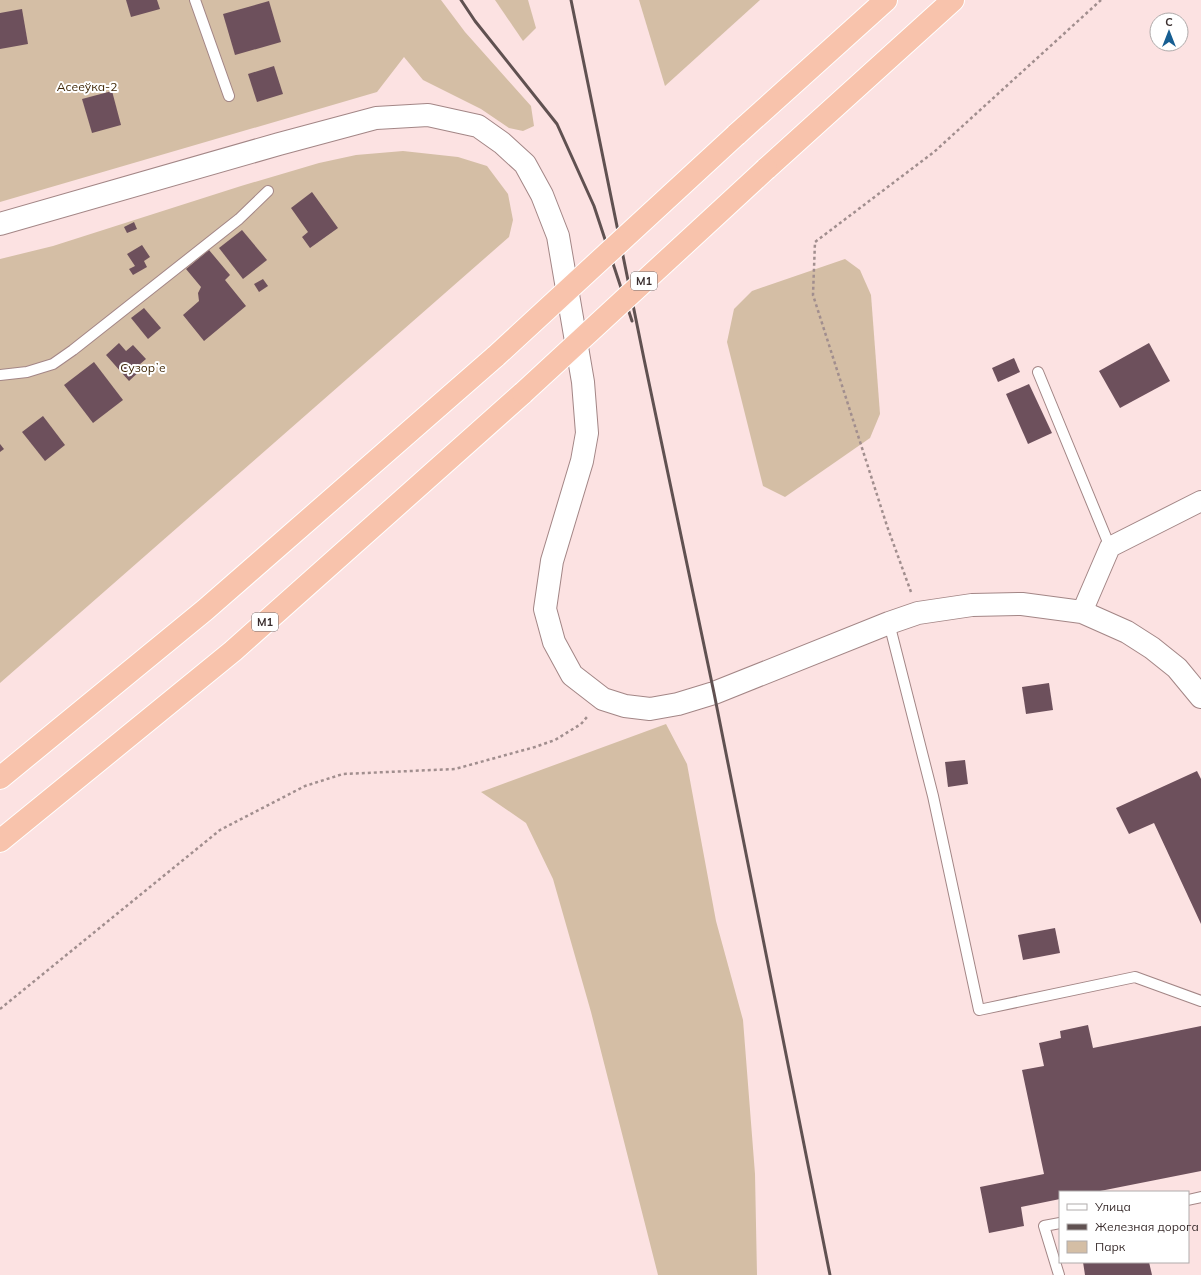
<svg xmlns="http://www.w3.org/2000/svg" width="1201" height="1275" font-family="Mulish,sans-serif">
	<style>
		.green { fill: #d4bea5 }
		.building { fill: #6d505c }
		.lines { fill: none; stroke-linecap: round; stroke-linejoin: round }
		.service-casing { stroke: #a38686; stroke-width: 12 }
		.minor-casing { stroke: #a38686; stroke-width: 22 }
		.tertiary-casing { stroke: #a38686; stroke-width: 24 }
		.motorway-casing { stroke: #fff; stroke-width: 24 }
		.path { stroke: #a18e8e; stroke-width: 2.5; stroke-dasharray: 3 3; stroke-linecap: butt }
		.service { stroke: #fff; stroke-width: 10 }
		.minor { stroke: #fff; stroke-width: 20 }
		.tertiary { stroke: #fff; stroke-width: 22 }
		.motorway { stroke: #f8c3ac; stroke-width: 22 }
		.rail { stroke: #605151; stroke-width: 3 }
		.motorway-bridge-casing { stroke: #fff; stroke-width: 24; stroke-linecap: butt }
		.motorway-bridge { stroke: #f8c3ac; stroke-width: 22 }
		.labels { text-anchor: middle; stroke-width: 4; stroke-linejoin: round; paint-order: stroke }
		.shield { fill: #fff; stroke: #756d6d; stroke-width: 1 }
		.shield-label { font-size: 11px; font-weight: bold; fill: #3a2e2e }
		.park-label { font-size: 12px; fill: #412908; stroke: #fff }
	</style>
	<rect width="100%" height="100%" fill="#fce2e2"/>
	<g class="green">
		<polygon points="0,0 441,0 465,32 531,106 534,126 523,131 509,128 481,109 423,80 404,57 377,92 0,202"/>
		<polygon points="495,0 528,0 536,28 523,41"/>
		<polygon points="639,0 760,0 665,86"/>
		<polygon points="403,151 458,157 487,166 508,194 513,220 509,237 0,683 0,259 53,246 241,186 319,163 356,155"/>
		<polygon points="845,259 860,270 871,295 880,414 870,438 785,497 763,486 727,342 734,309 752,291"/>
		<polygon points="666,724 687,764 716,921 743,1020 755,1174 757,1275 658,1275 591,1012 553,879 526,823 481,792"/>
	</g>
	<g class="building">
		<polygon points="126,0 157,0 160,9 131,17"/>
		<polygon points="269,1 281,42 235,55 223,14"/>
		<polygon points="22,9 28,44 0,49 0,13"/>
		<polygon points="274,66 283,94 257,102 248,74"/>
		<polygon points="112,91 121,125 92,133 82,99"/>
		<polygon points="312,192 338,228 310,248 302,237 308,232 291,208"/>
		<polygon points="134,222 137,229 127,233 124,227"/>
		<polygon points="242,230 267,260 243,279 219,248"/>
		<polygon points="142,245 150,257 144,261 147,267 133,275 129,269 135,266 127,254"/>
		<polygon points="209,250 230,275 225,280 246,306 204,341 183,315 199,301 198,293 201,287 186,269"/>
		<polygon points="263,279 268,286 259,292 254,284"/>
		<polygon points="144,308 161,328 148,339 131,318"/>
		<polygon points="119,343 126,351 133,345 146,359 139,365 142,369 129,381 106,355"/>
		<polygon points="1149,343 1170,381 1120,408 1099,371"/>
		<polygon points="1014,358 1020,372 998,382 992,368"/>
		<polygon points="94,362 123,400 93,423 64,385"/>
		<polygon points="1029,384 1052,433 1028,444 1006,394"/>
		<polygon points="43,416 65,445 45,461 22,432"/>
		<polygon points="0,444 4,449 0,452"/>
		<polygon points="1049,683 1053,710 1026,714 1022,687"/>
		<polygon points="965,760 968,784 948,787 945,762"/>
		<polygon points="1197,771 1201,779 1201,924 1154,823 1129,834 1116,808"/>
		<polygon points="1055,928 1060,953 1023,960 1018,935"/>
		<polygon points="1088,1025 1093,1048 1201,1026 1201,1171 1095,1192 1060,1192 1060,1199 1021,1207 1024,1226 989,1233 980,1187 1044,1174 1022,1070 1044,1066 1039,1043 1061,1038 1060,1031"/>
		<polygon points="1083,1262 1149,1262 1152,1275 1085,1275"/>
	</g>
	<g class="lines">
		<g class="service-casing">
			<g id="service">
				<polyline points="195,0 229,96"/>
				<polyline points="1038,372 1110,547"/>
				<polyline points="0,375 27,372 53,364 73,350 239,219 268,191"/>
				<polyline points="889,623 933,796 979,1010 1135,977 1201,1001"/>
				<polyline points="1188,1200 1201,1197"/>
				<polyline points="1059,1275 1044,1226 1060,1223"/>
			</g>
		</g>
		<g class="minor-casing">
			<polyline id="minor" points="1082,612 1110,547 1201,501"/>
		</g>
		<g class="tertiary-casing">
			<polyline id="tertiary" points="0,224 279,144 376,118 428,115 478,126 502,143 525,164 542,195 558,236 583,382 587,433 582,461 552,561 545,609 554,642 572,675 603,699 625,706 650,709 678,704 714,693 889,623 918,613 972,605 1022,604 1082,612 1127,632 1152,648 1177,668 1201,697"/>
		</g>
		<g class="motorway-casing">
			<g id="motorway">
				<polyline points="736,135 886,0"/>
				<polyline points="766,169 953,0"/>
				<polyline points="0,778 205,610 496,356"/>
				<polyline points="0,841 233,651 523,393"/>
			</g>
		</g>
		<g class="path">
			<polyline points="911,592 887,526 813,295 815,242 934,152 1101,0"/>
			<polyline points="0,1009 220,830 305,786 343,774 455,769 535,747 555,740 581,724 587,717"/>
		</g>
		<use href="#service" class="service"/>
		<use href="#minor" class="minor"/>
		<use href="#tertiary" class="tertiary"/>
		<use href="#motorway" class="motorway"/>
		<g class="rail">
			<polyline points="461,0 475,21 557,124 594,206 632,321"/>
			<polyline points="571,0 644,359 714,693 830,1275"/>
		</g>
		<g class="motorway-bridge-casing">
			<g id="motorway-bridge">
				<polyline points="496,356 736,135"/>
				<polyline points="523,393 766,169"/>
			</g>
		</g>
		<use href="#motorway-bridge" class="motorway-bridge"/>
	</g>
	<g class="labels">
		<g class="shield">
			<rect x="631" y="272" width="26" height="18" rx="3"/>
			<rect x="252" y="613" width="26" height="18" rx="3"/>
		</g>
		<g class="shield-label">
			<text x="644" y="285">М1</text>
			<text x="265" y="626">М1</text>
		</g>
		<g class="park-label">
			<text x="87" y="91">Асееўка-2</text>
			<text x="143" y="372">Сузорʼе</text>
		</g>
	</g>
	<rect x="1059" y="1191" width="130" height="72" fill="#ffffff" stroke="#b0abab"/>
	<rect x="1067" y="1204" width="20" height="6" fill="#ffffff" stroke="#b0abab"/>
	<text x="1095" y="1211" font-size="12" fill="#3a2e2e">Улица</text>
	<rect x="1067" y="1224" width="20" height="6" fill="#605151" stroke="#b0abab"/>
	<text x="1095" y="1231" font-size="12" fill="#3a2e2e">Железная дорога</text>
	<rect x="1067" y="1241" width="20" height="12" fill="#d4bea5" stroke="#b0abab"/>
	<text x="1095" y="1251" font-size="12" fill="#3a2e2e">Парк</text>
	<g transform="translate(1169 32)"><circle r="19" fill="#ffffff" stroke="#b0abab"/>
	<path d="M0-3L7 15L0 10L-7 15Z" fill="#165e92"/>
	<text y="-6" font-size="11" font-weight="bold" text-anchor="middle" fill="#3a2e2e">С</text>
	</g>
</svg>
